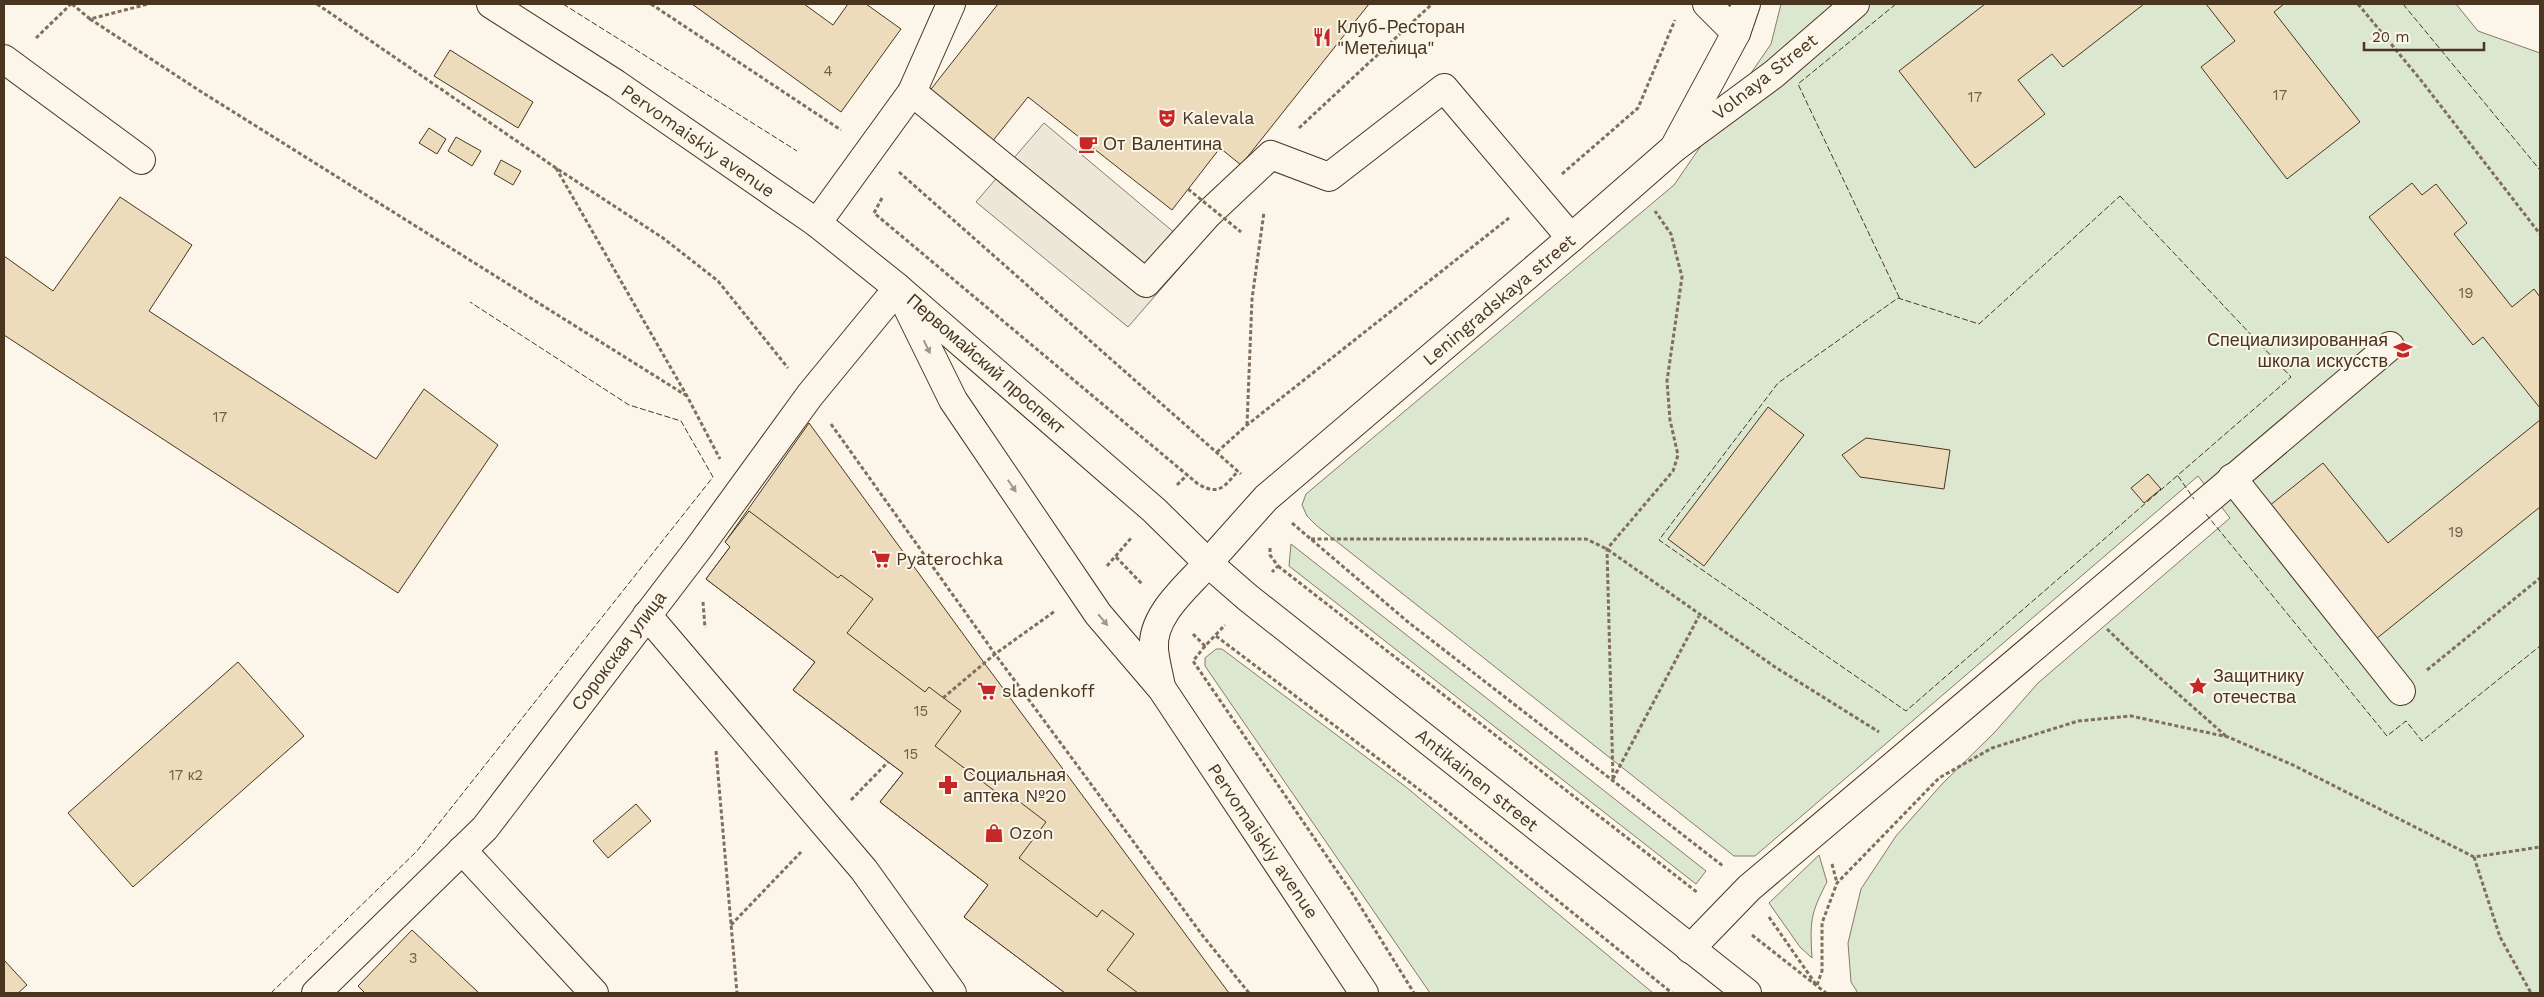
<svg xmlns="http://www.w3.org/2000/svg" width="2544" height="997" font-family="'Work Sans',sans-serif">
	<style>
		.green { fill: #dce7d0; stroke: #887966 }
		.parking { fill: #ede7d9; stroke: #887966 }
		.building { fill: #ecdcbc; stroke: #4a3520 }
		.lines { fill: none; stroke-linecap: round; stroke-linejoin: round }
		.minor-casing { stroke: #4a3520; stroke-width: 30 }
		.major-casing { stroke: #4a3520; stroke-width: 30 }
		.path { stroke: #7f6f5c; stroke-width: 3; stroke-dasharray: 4 2.5; stroke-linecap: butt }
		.minor { stroke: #fbf6e9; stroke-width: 28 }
		.major { stroke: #fbf6e9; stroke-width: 28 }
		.path-bridge { stroke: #7f6f5c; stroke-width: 3; stroke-dasharray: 4 2.5; stroke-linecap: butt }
		.fence { stroke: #4a3520; stroke-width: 1; stroke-dasharray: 6 2.5; stroke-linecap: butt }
		.oneway { fill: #a29684 }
		.labels { text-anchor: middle; stroke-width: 4; stroke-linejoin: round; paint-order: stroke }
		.number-label { font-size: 15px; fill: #725f47 }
		.poi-label { font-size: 18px; fill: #4a3520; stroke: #fbf6e9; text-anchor: start }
		.street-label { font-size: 18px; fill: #4a3520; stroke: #fbf6e9 }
	</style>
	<rect width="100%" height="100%" fill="#fbf6e9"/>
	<g class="green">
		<polygon points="1781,4 2456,4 2478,31 2540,53 2540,993 1858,993 1851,982 1848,943 1861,889 1896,836 1942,784 1994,733 2038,683 2230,518 2198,476 1755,856 1734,856 1317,526 1307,516 1302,505 1306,494 1674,185 1771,44"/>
		<polygon points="1291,544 1706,871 1696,884 1289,566"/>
		<polygon points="1216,649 1222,649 1406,787 1653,993 1430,993 1205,666 1205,658"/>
		<path d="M1819 855 1827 882C1810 914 1810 922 1812 958L1800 947 1769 903Z"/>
	</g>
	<polygon class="parking" points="1044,123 1195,250 1128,327 976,202"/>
	<g class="building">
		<polygon points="692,4 804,4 833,25 848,4 866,4 901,29 841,112"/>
		<polygon points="998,4 1369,4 1241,165 1220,148 1172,210 1028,97 991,143 928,93"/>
		<polygon points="1985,4 2144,4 2063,67 2052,54 2018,80 2045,114 1975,168 1899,71"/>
		<polygon points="2206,4 2284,4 2274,12 2360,122 2287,179 2201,67 2235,41"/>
		<polygon points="450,50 533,102 518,128 434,76"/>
		<polygon points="429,128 446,139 437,154 419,143"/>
		<polygon points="456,137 481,151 472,166 448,151"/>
		<polygon points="501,160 521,171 513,185 494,174"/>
		<polygon points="2412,183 2422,195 2436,184 2467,223 2454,234 2512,307 2534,289 2540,297 2540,408 2483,337 2473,345 2369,217"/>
		<polygon points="120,197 192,245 149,311 376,459 424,389 498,445 398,593 4,335 4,256 53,291"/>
		<polygon points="1768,407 1804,435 1704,566 1668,539"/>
		<polygon points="2540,420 2540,507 2376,639 2269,506 2323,463 2388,543"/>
		<polygon points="809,423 985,664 1229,993 1065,993 964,917 988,885 880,802 903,773 793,690 815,662 706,579 730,547 725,542"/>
		<polygon points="1866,438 1950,450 1944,489 1860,477 1842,455"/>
		<polygon points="2148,474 2161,489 2144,503 2131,488"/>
		<polygon points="749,511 838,578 841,575 873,599 847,633 925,692 929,687 961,711 935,746 1012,804 1016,799 1046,822 1019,858 1097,917 1102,910 1134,934 1107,970 1138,993 1065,993 964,917 988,885 880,802 903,773 793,690 815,662 706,579 730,547 725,542"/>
		<polygon points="238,662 304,736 133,887 68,813"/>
		<polygon points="636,804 651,821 608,858 593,841"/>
		<polygon points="412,930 479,993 365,993 358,986"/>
		<polygon points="4,960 27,985 18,993 4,993"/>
	</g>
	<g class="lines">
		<g class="minor-casing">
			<g id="minor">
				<polyline points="1707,4 1736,33"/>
				<polyline points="4,59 141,160"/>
				<polyline points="912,92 1146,283 1208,214 1271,155 1329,177 1444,88 1571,238"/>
				<polyline points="1674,148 1774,74 1855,4"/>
				<polyline points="817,223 912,92 951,4"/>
				<polyline points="2232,478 2401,691"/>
				<polyline points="647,615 864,870 952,993"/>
				<path d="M1161 687C1159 675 1155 662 1154 649 1151 615 1188 586 1208 563"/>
				<polyline points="462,850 594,993"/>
				<polyline points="1690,949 1749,888 2390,346"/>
				<polyline points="316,993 485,828 698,549 810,395 898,288 953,400 1098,614 1162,689 1364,993"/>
			</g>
		</g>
		<g class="major-casing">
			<g id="major">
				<polyline points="491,4 616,84 817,223 898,288 1154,510 1208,563 1247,597 1747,993"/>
				<polyline points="1208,563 1266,498 1571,238 1674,148 1736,33 1746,4"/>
			</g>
		</g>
		<g class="path">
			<polyline points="72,4 90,19 148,4"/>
			<polyline points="317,4 556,168 663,238 718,281 788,368"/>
			<polyline points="651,4 841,130"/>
			<polyline points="2358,4 2420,79 2540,234"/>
			<polyline points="90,19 200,91 687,396"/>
			<polyline points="36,38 71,4"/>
			<polyline points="1299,128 1432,4"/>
			<polyline points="556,168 687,396 720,459"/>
			<polyline points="899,172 1241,474"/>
			<polyline points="1562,174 1638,108 1675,20"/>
			<path d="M882 198 874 213 1198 484C1219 496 1224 487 1238 471"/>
			<polyline points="831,424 995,654 1203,936 1249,993"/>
			<polyline points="1247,425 1252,299 1264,212"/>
			<polyline points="1217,452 1247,425 1509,218"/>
			<polyline points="1177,485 1188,474"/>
			<polyline points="1292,523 1408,622 1723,866"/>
			<polyline points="1311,539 1586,539 1607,549 1775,667 1879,732"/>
			<polyline points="1270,548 1270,555 1278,566 1272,572"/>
			<polyline points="1116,557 1142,584"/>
			<polyline points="1107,566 1132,537"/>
			<polyline points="1278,566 1698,893"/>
			<polyline points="703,602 705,628"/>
			<polyline points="2107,629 2135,656 2227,737"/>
			<polyline points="1193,634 1205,646 1225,625"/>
			<polyline points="1216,636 1437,803 1672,993"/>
			<polyline points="1205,646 1193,661 1354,896 1414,993"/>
			<polyline points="2427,670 2540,578"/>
			<polyline points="943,698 995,654 1055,611"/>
			<polyline points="716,751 737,993"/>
			<polyline points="1613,779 1607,549 1673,471 1678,455 1670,420 1667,381 1682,277 1671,234 1655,211"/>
			<polyline points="1613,779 1699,616"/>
			<polyline points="851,800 888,762"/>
			<polyline points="2474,857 2500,937 2531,993"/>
			<polyline points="1832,864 1837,883"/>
			<polyline points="1769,917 1817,986"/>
			<polyline points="731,925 801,852"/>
			<polyline points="1752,935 1826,993"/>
			<polyline points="1817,985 1822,971 1822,923 1837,883 1874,845 1939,778 1992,748 2078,721 2131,716 2228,737 2293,765 2474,857 2540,847"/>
		</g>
		<use href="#minor" class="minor"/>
		<use href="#major" class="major"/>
		<polyline class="path-bridge" points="1188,189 1241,232"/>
		<g class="fence">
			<polyline points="563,4 797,151"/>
			<polyline points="1896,4 1798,84 1900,299"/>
			<polyline points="2403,4 2540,170"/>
			<polygon points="2120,196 2291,377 1906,711 1659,540 1778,383 1898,298 1979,324"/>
			<polyline points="2178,476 2194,499"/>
			<polyline points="2206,514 2387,736 2406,721 2422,741 2540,646"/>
			<polyline points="271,993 417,851 713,477 681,421 629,405 470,302"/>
		</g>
	</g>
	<defs><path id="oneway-solid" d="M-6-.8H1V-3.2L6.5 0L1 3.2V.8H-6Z" transform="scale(1.25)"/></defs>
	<g class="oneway">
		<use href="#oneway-solid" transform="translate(927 347) rotate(64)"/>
		<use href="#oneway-solid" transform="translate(1012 486) rotate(56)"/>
		<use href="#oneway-solid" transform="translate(1103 620) rotate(50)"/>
	</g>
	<defs>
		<g id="restaurant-bare" transform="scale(1.5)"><path d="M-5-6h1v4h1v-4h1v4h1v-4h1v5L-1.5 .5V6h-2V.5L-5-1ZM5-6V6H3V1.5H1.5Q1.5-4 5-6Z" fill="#c62828" stroke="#fbf6e9" stroke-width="2.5" paint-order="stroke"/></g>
		<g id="theatre-bare" transform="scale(1.5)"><path d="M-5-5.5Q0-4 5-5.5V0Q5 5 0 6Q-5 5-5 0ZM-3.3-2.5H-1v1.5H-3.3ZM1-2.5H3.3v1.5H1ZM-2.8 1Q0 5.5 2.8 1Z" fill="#c62828" stroke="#fbf6e9" stroke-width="2.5" paint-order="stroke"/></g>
		<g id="cafe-bare" transform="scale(1.5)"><path d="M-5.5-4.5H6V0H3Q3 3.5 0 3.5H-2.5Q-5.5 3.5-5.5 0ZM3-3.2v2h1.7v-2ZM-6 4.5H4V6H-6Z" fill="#c62828" stroke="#fbf6e9" stroke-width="2.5" paint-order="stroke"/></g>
		<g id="school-bare" transform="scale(1.5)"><path d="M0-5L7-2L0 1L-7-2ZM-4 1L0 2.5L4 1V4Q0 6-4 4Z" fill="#c62828" stroke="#fbf6e9" stroke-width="2.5" paint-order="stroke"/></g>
		<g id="supermarket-bare" transform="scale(1.5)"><path d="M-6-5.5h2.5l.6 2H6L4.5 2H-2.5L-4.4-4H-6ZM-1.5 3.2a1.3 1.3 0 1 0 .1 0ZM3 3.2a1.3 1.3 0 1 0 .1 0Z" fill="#c62828" stroke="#fbf6e9" stroke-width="2.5" paint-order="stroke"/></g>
		<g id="sight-bare" transform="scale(1.5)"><path d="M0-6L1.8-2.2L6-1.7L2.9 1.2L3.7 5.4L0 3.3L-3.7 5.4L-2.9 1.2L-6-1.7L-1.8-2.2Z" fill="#c62828" stroke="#fbf6e9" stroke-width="2.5" paint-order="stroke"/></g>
		<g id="pharmacy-bare" transform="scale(1.5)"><path d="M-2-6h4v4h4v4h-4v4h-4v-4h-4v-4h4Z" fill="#c62828" stroke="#fbf6e9" stroke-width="2.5" paint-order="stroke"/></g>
		<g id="shop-bare" transform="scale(1.5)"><path d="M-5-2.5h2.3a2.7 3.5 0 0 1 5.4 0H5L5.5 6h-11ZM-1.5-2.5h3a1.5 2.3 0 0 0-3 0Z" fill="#c62828" stroke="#fbf6e9" stroke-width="2.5" paint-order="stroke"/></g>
	</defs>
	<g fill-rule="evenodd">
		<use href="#restaurant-bare" x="1322" y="37"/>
		<use href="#theatre-bare" x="1167" y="118"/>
		<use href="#cafe-bare" x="1088" y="144"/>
		<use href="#school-bare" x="2403" y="350"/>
		<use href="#supermarket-bare" x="881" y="559"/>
		<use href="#sight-bare" x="2198" y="686"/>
		<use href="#supermarket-bare" x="987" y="691"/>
		<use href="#pharmacy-bare" x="948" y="785"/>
		<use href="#shop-bare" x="994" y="833"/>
	</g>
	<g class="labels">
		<g class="number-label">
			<text x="828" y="76">4</text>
			<text x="2280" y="100">17</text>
			<text x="1975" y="102">17</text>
			<text x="2466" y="298">19</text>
			<text x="220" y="422">17</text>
			<text x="2456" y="537">19</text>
			<text x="921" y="716">15</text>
			<text x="911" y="759">15</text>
			<text x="186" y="780">17 к2</text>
			<text x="413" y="963">3</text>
		</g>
		<g class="poi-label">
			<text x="1337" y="33">Клуб-Ресторан<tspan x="1337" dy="21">"Метелица"</tspan></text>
			<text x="1182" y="124">Kalevala</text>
			<text x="1103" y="150">От Валентина</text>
			<text x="2388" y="346" text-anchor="end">Специализированная<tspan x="2388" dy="21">школа искусств</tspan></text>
			<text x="896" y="565">Pyaterochka</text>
			<text x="2213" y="682">Защитнику<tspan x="2213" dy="21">отечества</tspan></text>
			<text x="1002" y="697">sladenkoff</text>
			<text x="963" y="781">Социальная<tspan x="963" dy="21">аптека №20</tspan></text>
			<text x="1009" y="839">Ozon</text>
		</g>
		<g class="street-label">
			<text transform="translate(1765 77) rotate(-38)" y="6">Volnaya Street</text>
			<text transform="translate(698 141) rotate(35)" y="6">Pervomaiskiy avenue</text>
			<text transform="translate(1499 300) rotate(-40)" y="6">Leningradskaya street</text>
			<text transform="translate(986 364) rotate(41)" y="6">Первомайский проспект</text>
			<text transform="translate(619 651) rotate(-53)" y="6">Сорокская улица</text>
			<text transform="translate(1477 780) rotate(39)" y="6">Antikainen street</text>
			<text transform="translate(1263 841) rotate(56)" y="6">Pervomaiskiy avenue</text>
		</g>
	</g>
	<rect width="2544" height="997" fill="none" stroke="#4a3520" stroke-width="10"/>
	<path d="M2364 42v8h120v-8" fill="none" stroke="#4a3520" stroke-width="2.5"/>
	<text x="2372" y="42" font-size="15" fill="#4a3520" stroke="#fbf6e9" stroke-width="4" paint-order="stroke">20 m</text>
</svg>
